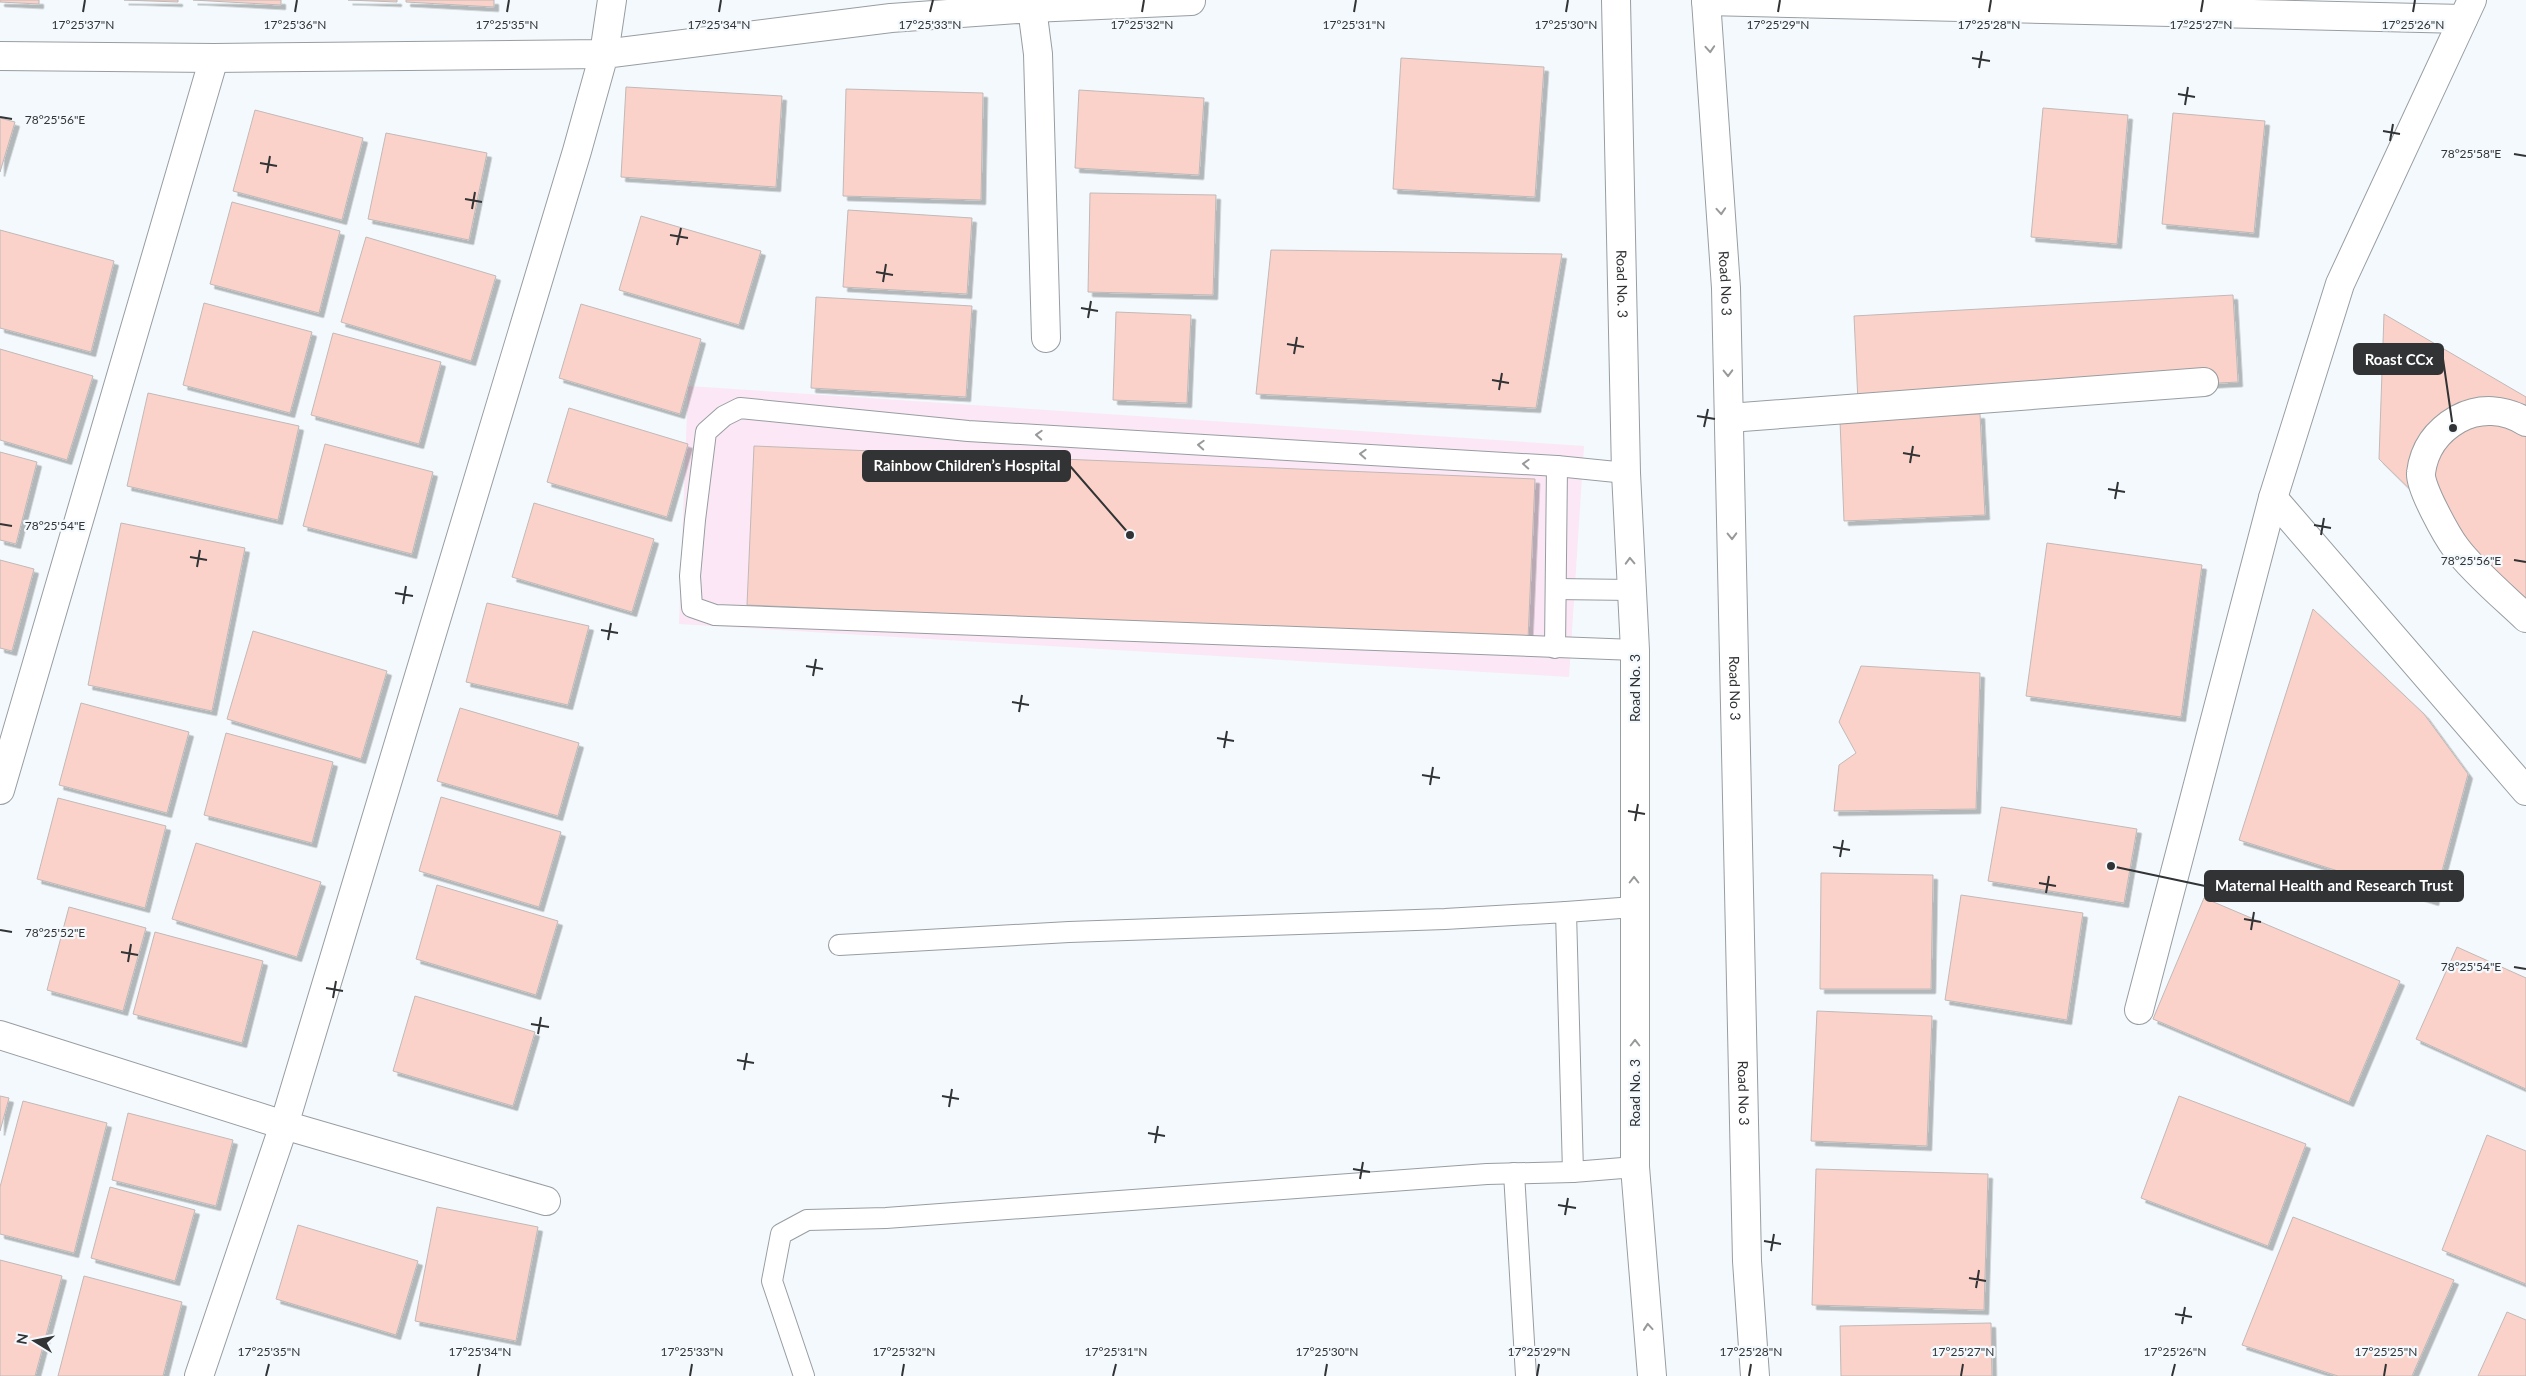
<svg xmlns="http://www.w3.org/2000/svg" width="2526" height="1376" font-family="Lato,sans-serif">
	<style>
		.medical { fill: #fbe7f5 }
		.building { fill: #fbd2c9; stroke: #c1b9b8; filter: url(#shadow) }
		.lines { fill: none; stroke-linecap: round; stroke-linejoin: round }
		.service-casing { stroke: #989da1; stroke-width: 22 }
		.minor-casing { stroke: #989da1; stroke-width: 30 }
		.tertiary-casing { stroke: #989da1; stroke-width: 30 }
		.primary-casing { stroke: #989da1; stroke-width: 30 }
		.service { stroke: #fff; stroke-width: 20 }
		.minor { stroke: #fff; stroke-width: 28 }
		.tertiary { stroke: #fff; stroke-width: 28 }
		.primary { stroke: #fff; stroke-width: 28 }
		.oneway { stroke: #98999a }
		.ticks { fill: none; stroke: #313335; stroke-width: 2 }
		.labels { text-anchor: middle; stroke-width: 4.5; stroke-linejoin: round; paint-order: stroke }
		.street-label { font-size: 14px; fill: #313335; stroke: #f3f9fd }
		.ticks-label { font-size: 12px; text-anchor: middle; fill: #313335; stroke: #f3f9fd; stroke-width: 4.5; stroke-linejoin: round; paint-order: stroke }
		.leader { fill: none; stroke: #313335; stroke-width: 2 }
		.callout-dot { fill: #313335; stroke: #f3f9fd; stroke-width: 2 }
		.callout { fill: #313335; stroke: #313335; stroke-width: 2 }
		.callout-label { font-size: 15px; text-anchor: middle; font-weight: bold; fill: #fff }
	</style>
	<defs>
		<filter id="shadow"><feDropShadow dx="4.5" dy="4.5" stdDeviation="0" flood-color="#0004"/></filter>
	</defs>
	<rect width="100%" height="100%" fill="#f3f9fd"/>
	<polygon class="medical" points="688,386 1584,446 1569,677 679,624"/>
	<g class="building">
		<polygon points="0,0 39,0 39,4 0,2"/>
		<polygon points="124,0 178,0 178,2"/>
		<polygon points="193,0 281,0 281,5"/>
		<polygon points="348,0 397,0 397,2"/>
		<polygon points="406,0 494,0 494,7 406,2"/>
		<polygon points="1401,58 1544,67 1535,197 1393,189"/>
		<polygon points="626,87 782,96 776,187 621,177"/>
		<polygon points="846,89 983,93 981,200 843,196"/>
		<polygon points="1079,90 1204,98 1199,175 1075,168"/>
		<polygon points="2043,108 2128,115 2117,244 2031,237"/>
		<polygon points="255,110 363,138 342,220 233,191"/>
		<polygon points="2173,113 2265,121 2254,233 2162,224"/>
		<polygon points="0,118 15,122 0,172"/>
		<polygon points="386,133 487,153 469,240 368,219"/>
		<polygon points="1090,193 1216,195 1213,295 1088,292"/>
		<polygon points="232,202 340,231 319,313 210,284"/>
		<polygon points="848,210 972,218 967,294 843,287"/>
		<polygon points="641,216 761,251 739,325 619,290"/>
		<polygon points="0,230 114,261 91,352 0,328"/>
		<polygon points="366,237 496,276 471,361 341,322"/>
		<polygon points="1271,250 1562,254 1536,408 1256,394"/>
		<polygon points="2233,295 2238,382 1858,402 1854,316"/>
		<polygon points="816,297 972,306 966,397 811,388"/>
		<polygon points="204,303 312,332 290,413 183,385"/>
		<polygon points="581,304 701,339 680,414 559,378"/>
		<polygon points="1116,312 1191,315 1187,403 1113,400"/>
		<polygon points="2384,314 2526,397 2526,603 2379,459"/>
		<polygon points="333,333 441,362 419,444 311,415"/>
		<polygon points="0,349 93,376 67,460 0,440"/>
		<polygon points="148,393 299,426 278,520 127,486"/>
		<polygon points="569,408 688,444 667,517 547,482"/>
		<polygon points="1980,414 1985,515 1844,521 1840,421"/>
		<polygon points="325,444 433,472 412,554 303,526"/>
		<polygon points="754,446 1535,479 1528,639 747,605"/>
		<polygon points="0,452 37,462 16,544 0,540"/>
		<polygon points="534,503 654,539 632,612 512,577"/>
		<polygon points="121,523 245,548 212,711 88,685"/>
		<polygon points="2047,543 2202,565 2181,717 2026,696"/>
		<polygon points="0,560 34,569 12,651 0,648"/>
		<polygon points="487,603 589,626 568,705 466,682"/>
		<polygon points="2313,609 2424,714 2468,774 2434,901 2239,840"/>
		<polygon points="253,631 387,671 361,759 227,719"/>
		<polygon points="1861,666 1980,673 1976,809 1834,811 1839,765 1856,753 1839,722"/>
		<polygon points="81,703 189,732 167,813 59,785"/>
		<polygon points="460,708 579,743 558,816 437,781"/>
		<polygon points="226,733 333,762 312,843 204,815"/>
		<polygon points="441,797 561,832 539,907 419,871"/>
		<polygon points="58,798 166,826 145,908 37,879"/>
		<polygon points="2001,807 2137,829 2124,903 1988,881"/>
		<polygon points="196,843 321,882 297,957 172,919"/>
		<polygon points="1821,873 1933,875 1931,989 1820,989"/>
		<polygon points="437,885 558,921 536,995 416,959"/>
		<polygon points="1961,895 2083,913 2067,1020 1945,1000"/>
		<polygon points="2204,898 2400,981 2349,1102 2153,1019"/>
		<polygon points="69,907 146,928 123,1011 47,990"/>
		<polygon points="155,932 263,961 242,1043 133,1014"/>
		<polygon points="2457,947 2526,978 2526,1089 2416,1039"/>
		<polygon points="415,996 535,1032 513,1106 393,1071"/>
		<polygon points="1817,1011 1932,1016 1927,1146 1811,1141"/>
		<polygon points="0,1096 9,1098 0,1131"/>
		<polygon points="2179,1096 2306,1144 2268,1246 2141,1198"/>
		<polygon points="23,1101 107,1123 74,1253 0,1234 0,1187"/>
		<polygon points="128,1113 233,1140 216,1206 112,1180"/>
		<polygon points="2487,1135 2526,1151 2526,1284 2442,1250"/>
		<polygon points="1816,1169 1988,1174 1984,1310 1812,1305"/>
		<polygon points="110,1187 195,1210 175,1281 91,1258"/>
		<polygon points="437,1207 538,1227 516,1341 415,1321"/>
		<polygon points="2293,1217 2454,1280 2412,1376 2338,1376 2242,1345"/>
		<polygon points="298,1225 418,1261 396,1335 276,1299"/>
		<polygon points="0,1260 62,1276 35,1376 0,1376"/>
		<polygon points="84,1276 182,1302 163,1376 58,1376"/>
		<polygon points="2507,1312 2526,1320 2526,1376 2478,1376"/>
		<polygon points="1991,1323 1992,1376 1841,1376 1840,1326"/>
	</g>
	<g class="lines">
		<g class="service-casing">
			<g id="service">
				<polyline points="1626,473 1557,466 968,431 740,408 724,416 706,432 695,520 690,576 692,607 715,615 1635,650"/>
				<polyline points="1556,589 1631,590"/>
				<polyline points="1555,648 1557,466"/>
				<polyline points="1566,912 1634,907"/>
				<polyline points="839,945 1069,932 1445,919 1566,912 1573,1172"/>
				<polyline points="1514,1173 1526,1376"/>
				<polyline points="804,1376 772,1281 781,1234 807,1220 886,1218 1487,1174 1573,1172 1635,1167"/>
			</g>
		</g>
		<g class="minor-casing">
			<g id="minor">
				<polyline points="1706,1 2463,19"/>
				<polyline points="1032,8 1191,1"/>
				<polyline points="1729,418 2204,382"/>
				<path d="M2526 422C2505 409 2480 407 2458 419 2437 431 2424 448 2421 473 2419 486 2447 536 2456 548 2473 571 2505 598 2526 618"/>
				<polyline points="2273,498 2526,791"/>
				<polyline points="0,790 214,58"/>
				<polyline points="2139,1010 2273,498 2340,284 2472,0"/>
				<polyline points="0,1035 284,1125 546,1201"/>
				<polyline points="199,1376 284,1125 577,151 604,54 891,18 1032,8 1038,54 1046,338"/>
			</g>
		</g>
		<g class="tertiary-casing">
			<polyline id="tertiary" points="0,56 214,58 604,54 612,0"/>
		</g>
		<g class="primary-casing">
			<g id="primary">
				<path id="s1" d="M1616 0 1626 473 1635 650V1167L1652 1376"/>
				<path id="s2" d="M1706 0 1726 288 1747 1261 1755 1376"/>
			</g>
		</g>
		<use href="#service" class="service"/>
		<use href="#minor" class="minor"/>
		<use href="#tertiary" class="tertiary"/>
		<use href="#primary" class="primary"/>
	</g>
	<defs><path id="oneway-chevron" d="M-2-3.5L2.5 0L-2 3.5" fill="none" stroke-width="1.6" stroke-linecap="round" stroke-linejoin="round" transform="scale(1.25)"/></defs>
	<g class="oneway">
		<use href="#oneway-chevron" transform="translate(1710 49) rotate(86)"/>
		<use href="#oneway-chevron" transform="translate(1721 211) rotate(86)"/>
		<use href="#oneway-chevron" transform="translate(1728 373) rotate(89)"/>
		<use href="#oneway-chevron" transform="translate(1039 435) rotate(-177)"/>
		<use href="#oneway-chevron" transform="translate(1201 445) rotate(-177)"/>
		<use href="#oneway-chevron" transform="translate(1363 454) rotate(-177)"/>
		<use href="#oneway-chevron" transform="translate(1526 464) rotate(-177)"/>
		<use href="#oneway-chevron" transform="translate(1732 536) rotate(89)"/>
		<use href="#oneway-chevron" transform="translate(1630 561) rotate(-92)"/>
		<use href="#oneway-chevron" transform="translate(1634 880) rotate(-90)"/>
		<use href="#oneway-chevron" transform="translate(1635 1043) rotate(-90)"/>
		<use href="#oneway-chevron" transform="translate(1648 1327) rotate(-95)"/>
	</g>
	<path class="ticks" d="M83 12 85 0M295 12 297 0M507 12 509 0M719 12 721 0M930 12 933 0M1142 12 1144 0M1354 12 1356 0M1566 12 1568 0M1778 12 1780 0M1989 12 1991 0M2201 12 2203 0M2413 12 2415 0M1972 58 1990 61M1979 68 1982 51M2178 94 2195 97M2185 105 2188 87M0 117 12 119M2383 131 2400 134M2390 141 2393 124M2514 154 2526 156M260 163 277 166M267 173 270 156M465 199 482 202M472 209 475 192M670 235 688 238M677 245 681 228M876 272 893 275M883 282 886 264M1081 308 1098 311M1088 318 1091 301M1287 344 1304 347M1294 354 1297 337M1492 380 1509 383M1499 390 1502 373M1697 416 1715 419M1704 427 1708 409M1903 453 1920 456M1910 463 1913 446M2108 489 2125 492M2115 499 2118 482M0 524 12 526M2314 525 2331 528M2321 535 2324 518M190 557 207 560M2514 560 2526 562M197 567 200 550M395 593 413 596M403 604 406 586M601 630 618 633M608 640 611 623M806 666 823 669M813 676 816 659M1012 702 1029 705M1019 712 1022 695M1217 738 1234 741M1224 748 1227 731M1422 775 1440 778M1430 785 1433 767M1628 811 1645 814M1635 821 1638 804M1833 847 1850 850M1840 857 1843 840M2039 883 2056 886M2046 893 2049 876M2244 919 2261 922M0 930 12 932M2251 930 2254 912M121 952 138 955M128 962 131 944M2514 967 2526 969M326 988 343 991M333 998 336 981M531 1024 549 1027M538 1034 541 1017M737 1060 754 1063M744 1070 747 1053M942 1096 959 1099M949 1107 952 1089M1148 1133 1165 1136M1155 1143 1158 1126M1353 1169 1370 1172M1360 1179 1363 1162M1558 1205 1576 1208M1565 1215 1568 1198M1764 1241 1781 1244M1771 1251 1774 1234M1969 1278 1986 1281M1976 1288 1979 1270M2175 1314 2192 1317M2182 1324 2185 1307M266 1376 269 1364M478 1376 480 1364M690 1376 692 1364M902 1376 904 1364M1113 1376 1116 1364M1325 1376 1327 1364M1537 1376 1539 1364M1749 1376 1751 1364M1961 1376 1963 1364M2172 1376 2175 1364M2384 1376 2386 1364"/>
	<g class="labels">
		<g class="street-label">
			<text dy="5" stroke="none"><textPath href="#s1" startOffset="284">Road No. 3</textPath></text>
			<text dy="5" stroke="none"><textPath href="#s2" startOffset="284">Road No 3</textPath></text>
			<text transform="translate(1635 688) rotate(-90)" y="5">Road No. 3</text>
			<text dy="5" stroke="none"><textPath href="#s2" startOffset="689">Road No 3</textPath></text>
			<text transform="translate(1635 1093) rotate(-90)" y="5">Road No. 3</text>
			<text dy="5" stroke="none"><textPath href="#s2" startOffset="1094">Road No 3</textPath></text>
		</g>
	</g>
	<g class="ticks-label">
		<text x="83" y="29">17°25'37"N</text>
		<text x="295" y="29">17°25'36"N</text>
		<text x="507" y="29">17°25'35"N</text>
		<text x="719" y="29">17°25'34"N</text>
		<text x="930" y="29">17°25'33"N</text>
		<text x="1142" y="29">17°25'32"N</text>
		<text x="1354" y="29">17°25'31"N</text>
		<text x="1566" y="29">17°25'30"N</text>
		<text x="1778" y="29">17°25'29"N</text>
		<text x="1989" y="29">17°25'28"N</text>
		<text x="2201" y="29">17°25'27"N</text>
		<text x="2413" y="29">17°25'26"N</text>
		<text x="55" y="124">78°25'56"E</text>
		<text x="2471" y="158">78°25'58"E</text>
		<text x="55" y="530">78°25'54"E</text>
		<text x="2471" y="565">78°25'56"E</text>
		<text x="55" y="937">78°25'52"E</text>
		<text x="2471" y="971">78°25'54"E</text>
		<text x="269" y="1356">17°25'35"N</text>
		<text x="480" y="1356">17°25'34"N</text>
		<text x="692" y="1356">17°25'33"N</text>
		<text x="904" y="1356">17°25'32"N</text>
		<text x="1116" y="1356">17°25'31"N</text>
		<text x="1327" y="1356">17°25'30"N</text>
		<text x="1539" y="1356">17°25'29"N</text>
		<text x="1751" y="1356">17°25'28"N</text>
		<text x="1963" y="1356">17°25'27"N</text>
		<text x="2175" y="1356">17°25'26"N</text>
		<text x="2386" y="1356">17°25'25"N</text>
	</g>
	<path class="leader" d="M2453 428L2443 359M1130 535L1070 466M2111 866L2205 886"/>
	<g class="callout-dot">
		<circle cx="2453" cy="428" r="5"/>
		<circle cx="1130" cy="535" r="5"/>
		<circle cx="2111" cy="866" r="5"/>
	</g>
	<g class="callout">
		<rect x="2354" y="344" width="89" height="30" rx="5"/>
		<rect x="863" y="451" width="207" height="30" rx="5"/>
		<rect x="2205" y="871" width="258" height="30" rx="5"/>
	</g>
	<g class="callout-label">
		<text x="2399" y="365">Roast CCx</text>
		<text x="967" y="471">Rainbow Children’s Hospital</text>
		<text x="2334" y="891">Maternal Health and Research Trust</text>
	</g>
	<g transform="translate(35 1341) rotate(280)" stroke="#f3f9fd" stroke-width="4" paint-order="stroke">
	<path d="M0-4L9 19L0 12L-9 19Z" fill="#313335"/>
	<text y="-8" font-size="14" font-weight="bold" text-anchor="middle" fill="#313335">N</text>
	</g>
</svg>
